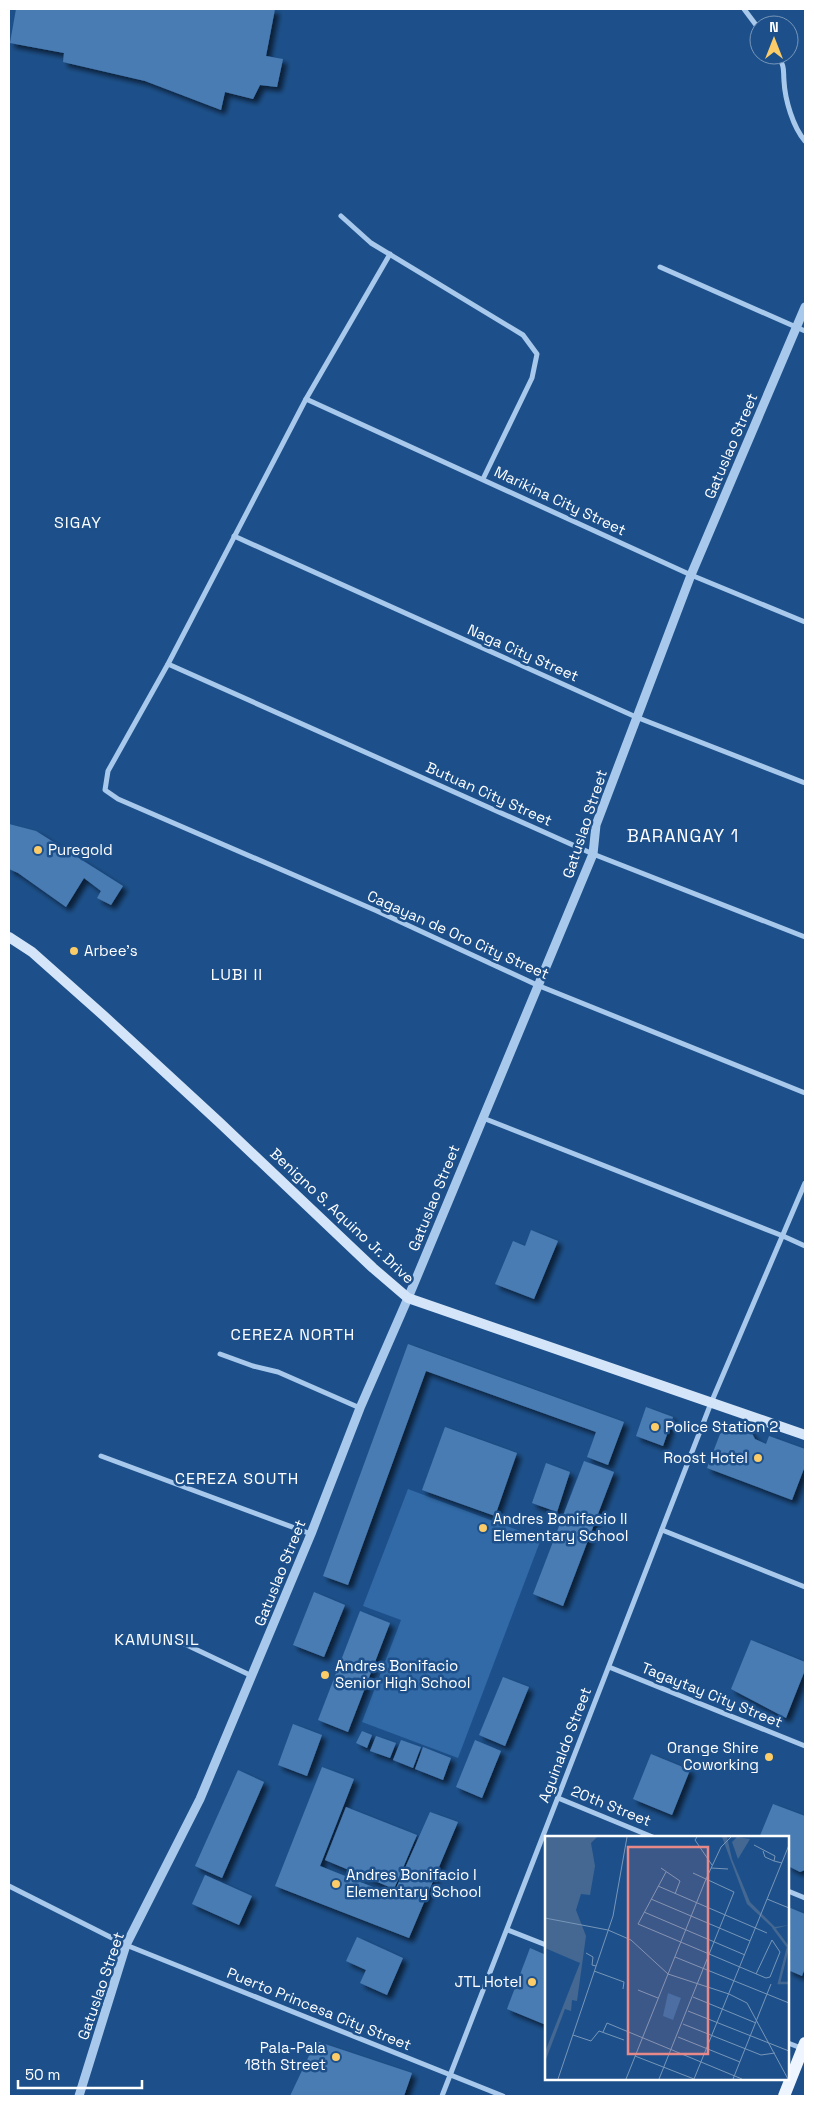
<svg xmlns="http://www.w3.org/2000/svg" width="814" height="2105" font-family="'Space Grotesk',sans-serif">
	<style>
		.grass { fill: #316aa7 }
		.building { fill: #4a7cb3; filter: url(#shadow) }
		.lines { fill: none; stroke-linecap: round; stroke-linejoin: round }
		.minor { stroke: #a8c9ec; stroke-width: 5 }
		.tertiary { stroke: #a8c9ec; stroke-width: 9 }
		.secondary { stroke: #d4e5f9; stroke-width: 10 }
		.primary { stroke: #eef5ff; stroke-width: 12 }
		.poi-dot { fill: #fbcc67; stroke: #1d508a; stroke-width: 2 }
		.labels { text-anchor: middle; stroke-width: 5; stroke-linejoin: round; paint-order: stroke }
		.street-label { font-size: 15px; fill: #fff; stroke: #1d508a }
		.poi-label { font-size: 15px; fill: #fff; stroke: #1d508a; text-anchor: start }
		.neighbourhood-label { font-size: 16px; letter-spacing: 1px; fill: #fff; stroke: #1d508a }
		.quarter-label { font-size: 18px; letter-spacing: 1px; fill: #fff; stroke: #1d508a }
		.inset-river { fill: none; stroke: #446892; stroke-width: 2.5 }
		.inset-road { fill: none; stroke: #7796b9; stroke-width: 1 }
		.view { fill: #e88989; fill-opacity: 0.15; stroke: #e88989; stroke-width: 2.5 }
		.inset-edge { fill: none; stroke: #fff; stroke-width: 2.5 }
	</style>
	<defs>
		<filter id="shadow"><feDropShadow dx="4.5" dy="4.5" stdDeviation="2.5" flood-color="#0009"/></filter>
	</defs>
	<rect width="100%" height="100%" fill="#1d508a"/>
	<polygon class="grass" points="408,1489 541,1539 458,1758 362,1722 401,1620 363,1606"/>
	<g class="building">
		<polygon points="16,9 275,9 266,56 283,59 277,87 260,85 253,99 225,92 221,110 145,81 63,62 64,53 10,43"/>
		<polygon points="9,824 36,831 123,886 111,905 97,898 101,891 84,878 66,907 18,873 9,869"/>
		<polygon points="531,1230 558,1241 534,1299 495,1284 513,1241 525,1246"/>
		<polygon points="408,1344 624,1422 608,1465 587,1457 596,1432 426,1371 348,1585 323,1576"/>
		<polygon points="646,1407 673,1417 663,1446 636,1436"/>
		<polygon points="737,1424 750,1430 755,1439 766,1444 769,1436 805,1449 805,1466 792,1500 707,1468 720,1434"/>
		<polygon points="445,1427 517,1453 495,1516 422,1490"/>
		<polygon points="584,1461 614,1472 563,1606 533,1594"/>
		<polygon points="546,1463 570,1472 557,1512 532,1503"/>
		<polygon points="314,1592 345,1605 324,1657 293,1645"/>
		<polygon points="360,1611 390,1623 348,1732 318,1720"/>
		<polygon points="751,1640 805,1662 805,1670 786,1718 731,1689"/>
		<polygon points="503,1677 529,1687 505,1746 479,1735"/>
		<polygon points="293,1724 322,1735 307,1776 278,1765"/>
		<polygon points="362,1731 372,1735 367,1748 356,1743"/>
		<polygon points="376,1736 396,1743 390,1758 370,1751"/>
		<polygon points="401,1740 421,1747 413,1768 393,1760"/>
		<polygon points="475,1740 501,1751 482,1798 456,1787"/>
		<polygon points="423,1747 451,1758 443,1780 415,1769"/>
		<polygon points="651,1754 690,1770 672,1815 633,1799"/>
		<polygon points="322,1767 354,1779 320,1866 393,1895 430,1812 458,1822 409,1938 275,1886"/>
		<polygon points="238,1770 264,1782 222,1878 195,1866"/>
		<polygon points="773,1804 805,1816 805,1870 800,1872 788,1866 788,1838 759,1838"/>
		<polygon points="346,1807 417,1835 394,1889 325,1860"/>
		<polygon points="205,1875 252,1896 239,1925 192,1904"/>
		<polygon points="788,1907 805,1914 805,1968 802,1976 788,1970"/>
		<polygon points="357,1937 403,1958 387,1995 360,1983 366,1970 346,1961"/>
		<polygon points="530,1948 546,1955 546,2025 507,2009"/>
		<polygon points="316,2041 412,2073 404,2096 290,2096"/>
	</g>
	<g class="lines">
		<g class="minor">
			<polyline points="744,9 759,29"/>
			<path d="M778 55C785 69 783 67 784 81 785 100 793 127 805 141"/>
			<polyline points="341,216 371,243 523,335 537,354 532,378 483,479"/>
			<polyline points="390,254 306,399 168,664 108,771 105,790 118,799 377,911 537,985 805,1093"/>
			<polyline points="660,267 805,331"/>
			<polyline points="306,399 691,575 805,622"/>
			<polyline points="234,536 636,717 805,783"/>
			<polyline points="168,664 593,854 805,937"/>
			<polyline points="483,1118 783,1236 805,1246"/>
			<polyline points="220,1354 253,1366 278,1372 360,1408"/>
			<polyline points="101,1456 311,1534"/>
			<polyline points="662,1530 805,1587"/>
			<polyline points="172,1638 252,1676"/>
			<polyline points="609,1667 805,1746"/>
			<polyline points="558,1798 655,1838"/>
			<polyline points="9,1886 126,1945 503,2096"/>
			<polyline points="788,1891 805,1898"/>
			<polyline points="508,1930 546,1945"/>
			<polyline points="788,2043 801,2048"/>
			<polyline points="442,2096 711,1403 805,1183"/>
		</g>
		<polyline class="tertiary" points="79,2096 126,1945 200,1799 311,1534 360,1408 408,1298 593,854 596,825 691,575 805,307"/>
		<polyline class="secondary" points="9,937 32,952 104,1016 219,1122 373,1268 408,1298 805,1435"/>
		<polyline class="primary" points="784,2096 805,2043"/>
	</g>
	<g class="poi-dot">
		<circle cx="38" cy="850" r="5"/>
		<circle cx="74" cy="951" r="5"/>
		<circle cx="655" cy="1427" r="5"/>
		<circle cx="758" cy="1458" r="5"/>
		<circle cx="483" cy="1528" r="5"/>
		<circle cx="325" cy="1675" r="5"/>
		<circle cx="769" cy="1757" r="5"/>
		<circle cx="336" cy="1884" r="5"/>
		<circle cx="532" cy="1982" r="5"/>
		<circle cx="336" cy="2057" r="5"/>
	</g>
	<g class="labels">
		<g class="street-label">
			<text transform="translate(731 446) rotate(-67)" y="5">Gatuslao Street</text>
			<text transform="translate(560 501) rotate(25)" y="5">Marikina City Street</text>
			<text transform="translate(523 653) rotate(24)" y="5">Naga City Street</text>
			<text transform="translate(489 794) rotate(24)" y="5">Butuan City Street</text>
			<text transform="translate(585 824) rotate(-72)" y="5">Gatuslao Street</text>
			<text transform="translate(458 935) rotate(24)" y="5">Cagayan de Oro City Street</text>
			<text transform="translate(434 1198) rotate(-68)" y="5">Gatuslao Street</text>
			<text transform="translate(342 1216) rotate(43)" y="5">Benigno S. Aquino Jr. Drive</text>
			<text transform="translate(280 1573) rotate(-68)" y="5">Gatuslao Street</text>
			<text transform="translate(712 1695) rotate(22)" y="5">Tagaytay City Street</text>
			<text transform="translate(565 1745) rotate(-69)" y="5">Aguinaldo Street</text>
			<text transform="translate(611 1806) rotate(22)" y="5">20th Street</text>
			<text transform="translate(101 1986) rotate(-71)" y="5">Gatuslao Street</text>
			<text transform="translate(319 2009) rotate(22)" y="5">Puerto Princesa City Street</text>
		</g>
		<g class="poi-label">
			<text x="48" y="855">Puregold</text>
			<text x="84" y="956">Arbee's</text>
			<text x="665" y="1432">Police Station 2</text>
			<text x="748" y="1463" text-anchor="end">Roost Hotel</text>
			<text x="493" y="1524">Andres Bonifacio II<tspan x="493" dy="17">Elementary School</tspan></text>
			<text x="335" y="1671">Andres Bonifacio<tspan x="335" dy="17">Senior High School</tspan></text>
			<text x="759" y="1753" text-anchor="end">Orange Shire<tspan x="759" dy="17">Coworking</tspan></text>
			<text x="346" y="1880">Andres Bonifacio I<tspan x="346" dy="17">Elementary School</tspan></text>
			<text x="522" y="1987" text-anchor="end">JTL Hotel</text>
			<text x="326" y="2053" text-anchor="end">Pala-Pala<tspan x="326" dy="17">18th Street</tspan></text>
		</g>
		<g class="neighbourhood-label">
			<text x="78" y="528">SIGAY</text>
			<text x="237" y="980">LUBI II</text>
			<text x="293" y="1340">CEREZA NORTH</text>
			<text x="237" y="1484">CEREZA SOUTH</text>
			<text x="157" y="1645">KAMUNSIL</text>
		</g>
		<g class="quarter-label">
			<text x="683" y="842">BARANGAY 1</text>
		</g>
	</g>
	<g transform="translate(545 1836)">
		<rect width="244" height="244" fill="#1d508a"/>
		<path d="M123 157 136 162 128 184 118 180Z" fill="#316aa7"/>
		<path d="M0 1H52L46 7 50 30 45 59 36 58 31 74 41 100 32 165 27 164 26 175 20 173 0 226V216L35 127 0 112ZM177 1H182L187 23 205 66 230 91 244 89 229 93 202 68ZM192 1 205 3 193 23 187 6Z" fill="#446892"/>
		<path class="inset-river" d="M228 91 243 111 234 147H244"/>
		<path class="inset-road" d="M152 1 150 4 167 29M209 9 230 20 229 25 237 27M218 15 220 21 229 25M116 32 135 45 130 58M166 32 183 33M121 36 93 88 221 142 225 141 235 116 227 104 211 138M113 50 222 97M106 63 205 105M222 63 244 72M99 76 200 119M0 82 63 94M63 94 86 104 123 138 184 158 202 167 243 243M41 117 48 121 47 129 51 130M130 121 244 167M49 135 79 146 78 153M93 154 113 162M148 161 211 187M143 175 244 215M138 188 216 219 230 217M58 196 62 187 197 243M28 199 46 205 54 195 79 204M133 201 195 226M90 220 149 243M13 243 68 80 82 1M81 243 161 43 176 11 186 1M114 243 189 56 148 37M149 243 244 9M188 243 226 148"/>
		<path class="view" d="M83 11H163V218H83Z"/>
		<rect width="244" height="244" class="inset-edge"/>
	</g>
	<rect width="814" height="2105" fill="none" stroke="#ffffff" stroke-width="20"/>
	<g transform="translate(774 40)"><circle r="24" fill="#1d508a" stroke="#7796b9"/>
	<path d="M0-4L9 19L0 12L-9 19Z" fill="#fbcc67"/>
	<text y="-8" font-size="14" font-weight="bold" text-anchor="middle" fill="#ffffff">N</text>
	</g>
	<path d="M18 2080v8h124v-8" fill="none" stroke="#ffffff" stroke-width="2.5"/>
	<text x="25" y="2080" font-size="15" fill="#ffffff" stroke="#1d508a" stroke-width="4" paint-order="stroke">50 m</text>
</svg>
